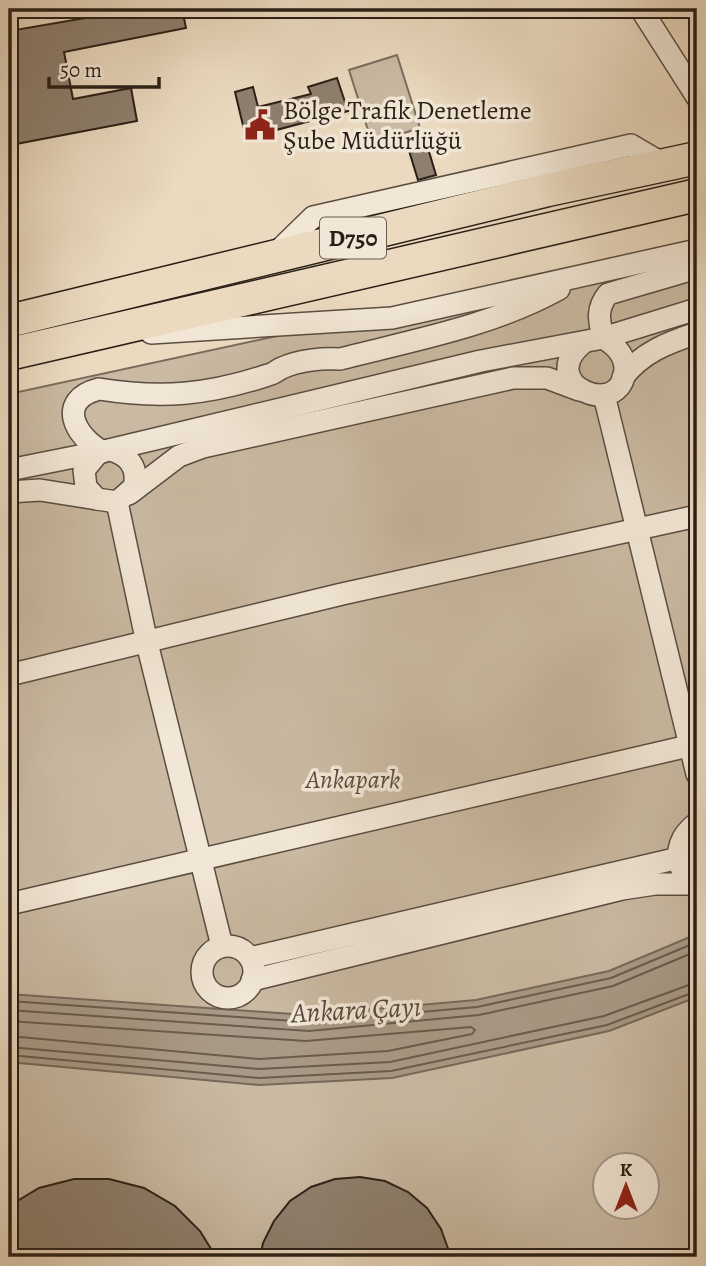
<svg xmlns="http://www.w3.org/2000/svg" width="706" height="1266" font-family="Alegreya,serif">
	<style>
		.green { fill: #cabaa3; stroke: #7a6c5d; stroke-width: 2; fill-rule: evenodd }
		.water { fill: #a99a87; stroke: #76695a; stroke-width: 2 }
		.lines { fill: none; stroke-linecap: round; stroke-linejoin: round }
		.shore { stroke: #6a5c4f; stroke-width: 2 }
		.building { fill: #8e806f; stroke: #2a1f17; stroke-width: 2 }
		.minor-casing { stroke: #5a4e41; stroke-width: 24 }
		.highway-casing { stroke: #2a1f17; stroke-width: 35 }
		.minor { stroke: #f2e7d6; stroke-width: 21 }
		.highway { stroke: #ebdac0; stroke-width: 32 }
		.labels { text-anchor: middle; stroke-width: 7; stroke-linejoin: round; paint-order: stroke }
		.shield { fill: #f2e7d6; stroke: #665b50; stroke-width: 2 }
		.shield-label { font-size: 24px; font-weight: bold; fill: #2a1f17 }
		.poi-label { font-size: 26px; fill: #2a1f17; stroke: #f2e7d6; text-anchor: start }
		.park-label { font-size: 26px; font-style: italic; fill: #5a4e41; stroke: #f2e7d6 }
		.water-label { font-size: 28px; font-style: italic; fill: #564a3e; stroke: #f2e7d6 }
	</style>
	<rect width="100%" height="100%" fill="#ebdac0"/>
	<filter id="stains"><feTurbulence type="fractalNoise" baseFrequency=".00286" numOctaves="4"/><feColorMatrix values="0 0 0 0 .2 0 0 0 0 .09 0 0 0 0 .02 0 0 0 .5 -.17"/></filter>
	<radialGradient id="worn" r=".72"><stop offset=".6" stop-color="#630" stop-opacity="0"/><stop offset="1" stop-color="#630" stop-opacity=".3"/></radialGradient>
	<g class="green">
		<polygon points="397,55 420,128 372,143 349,70"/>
		<path d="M697 245V1257H9V394ZM604 1164H646V1206H604Z"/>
	</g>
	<polygon class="water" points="697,934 697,997 609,1031 392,1078 259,1085 9,1062 9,994 307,1015 476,1000 609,971"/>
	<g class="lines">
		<g class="shore">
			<polyline points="9,1001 308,1022 477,1007 611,978 697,942"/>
			<polyline points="9,1010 309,1031 479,1015 613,986 697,951"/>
			<polyline points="9,1021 306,1041 471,1027 475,1030 472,1034 388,1051 260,1059 9,1036"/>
			<polyline points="9,1047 259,1069 390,1062 604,1016 697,982"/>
			<polyline points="9,1055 259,1078 391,1071 607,1025 697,991"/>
		</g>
	</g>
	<g class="building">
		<polygon points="138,9 182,9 186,28 64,52 73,99 131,88 137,121 16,144 9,107 9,31"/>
		<polygon points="337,78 348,111 246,138 235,92 253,87 258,107 311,94 308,87"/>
		<polygon points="424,135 436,175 418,180 406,141"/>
		<polygon points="360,1177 385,1181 408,1192 427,1208 441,1229 451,1257 260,1257 263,1243 274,1221 290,1201 311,1187 335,1179"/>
		<polygon points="74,1179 109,1179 144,1188 175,1206 200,1231 216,1257 9,1257 9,1206 39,1188"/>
	</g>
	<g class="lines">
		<g class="minor-casing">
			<g id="minor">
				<polyline points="641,9 697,97"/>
				<polyline points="273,256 313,217 631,145 665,165"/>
				<polyline points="151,333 392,318 697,250"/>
				<path d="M584 342C532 384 623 422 625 369 625 354 615 345 603 338 599 320 596 309 608 294L697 268"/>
				<path d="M623 377C643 352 667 343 697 333"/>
				<polyline points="604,395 697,774"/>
				<path d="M103 452C74 436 56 400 99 389 161 399 208 395 268 375 274 374 277 370 282 368 299 360 323 358 340 359 414 340 492 326 559 289"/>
				<path d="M98 453 84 470 86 487 97 499 117 502 134 487C139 467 128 454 109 450"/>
				<polyline points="9,470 109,450 481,361 603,338 697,309"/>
				<polyline points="9,492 40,490 97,499"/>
				<polyline points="129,494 179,456 203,447 513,378 547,378 579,390"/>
				<polyline points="117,502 147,643 222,946"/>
				<polyline points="9,675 342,594 697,516"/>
				<path d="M682 870C674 851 681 835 697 823"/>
				<polyline points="9,904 697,744"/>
				<circle cx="228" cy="972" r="26"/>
				<polyline points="250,958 679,858"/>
				<polyline points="252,980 622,889 655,884 692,884"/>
			</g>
		</g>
		<g class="highway-casing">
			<g id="highway">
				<polyline points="9,321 548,190 697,158"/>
				<polyline points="9,354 697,195"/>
			</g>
		</g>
		<use href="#minor" class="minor"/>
		<use href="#highway" class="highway"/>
	</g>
	<defs>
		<g id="civic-bare" transform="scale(2.415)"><path d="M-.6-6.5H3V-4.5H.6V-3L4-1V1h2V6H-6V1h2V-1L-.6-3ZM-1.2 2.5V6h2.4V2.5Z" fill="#8f2418" stroke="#f2e7d6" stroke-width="2.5" paint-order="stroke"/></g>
	</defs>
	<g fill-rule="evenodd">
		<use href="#civic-bare" x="260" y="125"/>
	</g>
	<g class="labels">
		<rect class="shield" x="320" y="217.5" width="66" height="41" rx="5"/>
		<g class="shield-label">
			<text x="353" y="246">D750</text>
		</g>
		<g class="poi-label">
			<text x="283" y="119">Bölge Trafik Denetleme<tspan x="283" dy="30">Şube Müdürlüğü</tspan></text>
		</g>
		<g class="park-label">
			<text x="353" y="788">Ankapark</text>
		</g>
		<g class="water-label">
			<text transform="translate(356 1009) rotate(-3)" y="10">Ankara Çayı</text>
		</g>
	</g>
	<rect width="706" height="1266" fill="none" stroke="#ebdac0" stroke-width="35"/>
	<rect x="10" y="10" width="685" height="1245" fill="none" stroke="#2a1f17" stroke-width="3.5"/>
	<rect x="18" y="18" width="671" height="1231" fill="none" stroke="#2a1f17" stroke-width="2"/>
	<g transform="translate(626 1186)"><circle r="33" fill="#f2e7d6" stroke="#a2978a" stroke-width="2"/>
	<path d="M0-5L12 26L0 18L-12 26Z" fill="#8f2418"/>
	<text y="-10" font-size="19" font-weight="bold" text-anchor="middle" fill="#2a1f17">K</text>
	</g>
	<path d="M49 77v10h110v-10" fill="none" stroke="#2a1f17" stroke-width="3.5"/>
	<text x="60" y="77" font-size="21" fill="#2a1f17" stroke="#f2e7d6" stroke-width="5" paint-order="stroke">50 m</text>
	<rect width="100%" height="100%" filter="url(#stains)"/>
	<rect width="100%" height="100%" fill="url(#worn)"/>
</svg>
